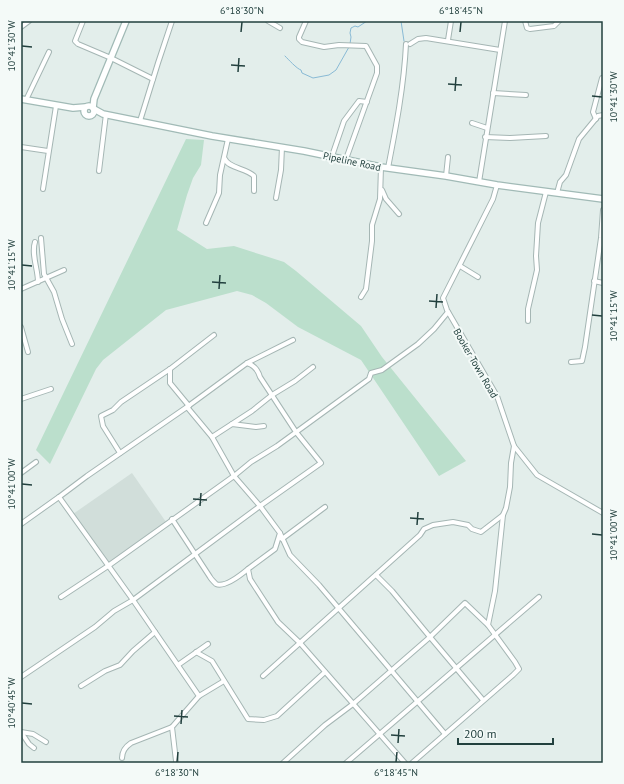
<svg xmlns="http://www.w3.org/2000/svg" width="624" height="784" font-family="'PT Sans',sans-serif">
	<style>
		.built { fill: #d1deda }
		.green { fill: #bbdfcc }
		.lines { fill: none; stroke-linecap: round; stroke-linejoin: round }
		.stream { stroke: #89bad5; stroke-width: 1 }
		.street-casing { stroke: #a5b6b4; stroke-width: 6 }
		.secondary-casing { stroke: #a1bab6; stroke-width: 8 }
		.street { stroke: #fff; stroke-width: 4 }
		.secondary { stroke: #fff; stroke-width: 5.5 }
		.ticks { fill: none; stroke: #22403e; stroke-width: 1.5 }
		.labels { text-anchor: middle; stroke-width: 4; stroke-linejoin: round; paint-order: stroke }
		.street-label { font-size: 10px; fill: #22403e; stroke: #f4faf8 }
		.neatline { fill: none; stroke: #22403e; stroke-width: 1.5 }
		.ticks-label { font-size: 10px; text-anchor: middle; fill: #22403e }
	</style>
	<rect width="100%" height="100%" fill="#e3eeeb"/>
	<polygon class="built" points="132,473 166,522 108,563 73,514"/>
	<polygon class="green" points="186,139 204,140 201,165 193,178 187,195 177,230 207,249 234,246 284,262 296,271 361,326 382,357 466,461 439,476 361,360 298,327 266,303 252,295 237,291 166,310 103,360 96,369 50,464 36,450"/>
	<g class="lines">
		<g class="stream">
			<polyline points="401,21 404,41"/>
			<polyline points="350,44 351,37 350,33 351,28 355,26 358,27 367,21"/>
			<path d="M285 56C288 59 297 69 301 70L302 73 313 78 329 75 336 70 349 47"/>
		</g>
		<g class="street-casing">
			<g id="street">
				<polyline points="83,21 75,41 78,44 111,58 153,79"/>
				<polyline points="268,21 280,28"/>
				<polyline points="306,21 299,37 299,39 302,42 324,47 339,45 366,46 377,66 377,73 346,159"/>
				<polyline points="525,21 527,28 530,29 554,26 559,21"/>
				<polyline points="21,27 29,21"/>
				<polyline points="448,40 451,21"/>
				<polyline points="410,44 418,39 426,38 500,50"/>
				<polyline points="493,93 526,95"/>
				<polyline points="26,100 49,52"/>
				<polyline points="596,119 593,112 602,78"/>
				<polyline points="140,121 158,63 172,21"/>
				<polyline points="472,123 487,128"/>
				<polyline points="485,137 510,138 546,136"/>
				<polyline points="21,147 48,151"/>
				<polyline points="332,156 344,121 359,101 367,102"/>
				<path d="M225 159C228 168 246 168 254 176V191"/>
				<path d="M388 168C396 127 404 86 406 44"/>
				<polyline points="99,171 106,114"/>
				<polyline points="446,176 448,157"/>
				<polyline points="479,182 505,21"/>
				<polyline points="497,185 493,199 443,298 447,310 497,396 514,446 537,475 603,513"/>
				<polyline points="43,189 56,106"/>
				<polyline points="382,190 386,199 399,214"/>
				<polyline points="557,193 560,182 566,175 579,139 598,116 603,115"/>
				<polyline points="276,198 281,170 282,147"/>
				<polyline points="206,223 219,193 220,175 228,139"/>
				<polyline points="41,238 44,274 54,292 62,319 72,344"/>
				<path d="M35 242C31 254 38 269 38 282"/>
				<polyline points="460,266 478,277"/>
				<polyline points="594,281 603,283"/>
				<polyline points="21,289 64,270"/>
				<polyline points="361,297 366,289 372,241 372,225 380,199 381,167"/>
				<polyline points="528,321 528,309 537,270 536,256 538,223 546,192"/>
				<polyline points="21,327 28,352"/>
				<polyline points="571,362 582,361 585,347 601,238 603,210"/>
				<polyline points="170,369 170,383 189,406"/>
				<polyline points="21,399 51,389"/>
				<polyline points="187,407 212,437 234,476 260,506 280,533 275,549 248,569 250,579 278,622 300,643 405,763"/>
				<polyline points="232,424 252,411 272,395 295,381 313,367"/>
				<polyline points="212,437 232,424 256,427 264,426"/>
				<polyline points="120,453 103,426 101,416 113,410 121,402 170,369 214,335"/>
				<polyline points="21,473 36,462"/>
				<polyline points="59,497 133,600 199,696 172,727 176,761"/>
				<path d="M172 519 210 577C211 579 214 582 216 584 225 588 242 574 248 569"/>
				<polyline points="21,524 59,497 87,476 187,407 247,363 293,340"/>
				<polyline points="280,533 290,555 319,585 445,734"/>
				<polyline points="282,539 325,507"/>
				<polyline points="376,575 392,591 430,637 483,700"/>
				<polyline points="61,597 108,566 234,476 251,462 277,446 369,379 371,373 382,370 418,344 434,329 448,312"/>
				<polyline points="488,625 495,591 503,515"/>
				<polyline points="196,652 212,661 248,719 264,720 277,716 325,672"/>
				<polyline points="178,665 208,644"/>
				<polyline points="263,676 420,535 424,529 433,525 453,522 468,525 472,529 481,532 503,515 506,508 510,487 511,463 514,446"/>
				<path d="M21 677 95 627 114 611 133 600 260 506 321 463 296 432 260 377C258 370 254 365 247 363"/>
				<polyline points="81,686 105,671 120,665 133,651 155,632"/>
				<polyline points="199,696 224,681"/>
				<polyline points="21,732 33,734 46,742"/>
				<polyline points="21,732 29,744 34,748"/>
				<path d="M122 758C122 751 125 747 131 743L172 727"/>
				<polyline points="283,763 325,725 353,704 430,637 465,603 488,625 515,662 519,669 513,675 412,763"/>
				<polyline points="346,763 539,597"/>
			</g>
		</g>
		<g class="secondary-casing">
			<g id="secondary">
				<polyline points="21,99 73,108 85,107"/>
				<circle cx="89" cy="111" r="5"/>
				<polyline points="93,108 94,99 126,21"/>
				<polyline points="94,109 103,114 212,136 304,151 381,167 446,176 497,185 603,199"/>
			</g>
		</g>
		<use href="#street" class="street"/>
		<use href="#secondary" class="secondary"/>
	</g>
	<path class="ticks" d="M241 32 242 22M460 32 461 22M22 46 32 47M231 65 245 66M238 72 239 58M448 84 462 85M455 91 456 77M592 96 602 97M22 265 32 266M212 282 226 283M219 289 220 275M429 301 443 302M436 308 437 294M592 315 602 316M22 484 32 485M193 499 207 500M200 506 201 493M410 518 424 519M417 525 418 512M592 534 602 535M22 703 32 704M174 716 188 717M181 724 182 710M391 735 405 736M398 743 399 729M177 762 178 752M396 762 397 752"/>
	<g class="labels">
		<g class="street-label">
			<text transform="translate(352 161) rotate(12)" y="4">Pipeline Road</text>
			<text transform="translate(476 363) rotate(60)" y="4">Booker Town Road</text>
		</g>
	</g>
	<rect width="624" height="784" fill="none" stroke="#f4faf8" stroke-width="44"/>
	<path d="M458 738v6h95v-6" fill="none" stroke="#22403e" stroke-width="2"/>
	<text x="464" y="738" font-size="12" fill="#22403e" stroke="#f4faf8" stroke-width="3" paint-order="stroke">200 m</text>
	<rect x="22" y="22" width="580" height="740" class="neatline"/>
	<g class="ticks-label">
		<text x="242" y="14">6°18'30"N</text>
		<text x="461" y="14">6°18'45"N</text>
		<text transform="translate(11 46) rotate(-90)" y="4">10°41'30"W</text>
		<text transform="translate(613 97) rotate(-90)" y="4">10°41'30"W</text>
		<text transform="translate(11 265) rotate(-90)" y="4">10°41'15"W</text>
		<text transform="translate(613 316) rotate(-90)" y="4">10°41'15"W</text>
		<text transform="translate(11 484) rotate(-90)" y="4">10°41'00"W</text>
		<text transform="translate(613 535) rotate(-90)" y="4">10°41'00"W</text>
		<text transform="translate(11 703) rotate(-90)" y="4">10°40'45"W</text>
		<text x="177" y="776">6°18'30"N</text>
		<text x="396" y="776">6°18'45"N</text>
	</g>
</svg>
